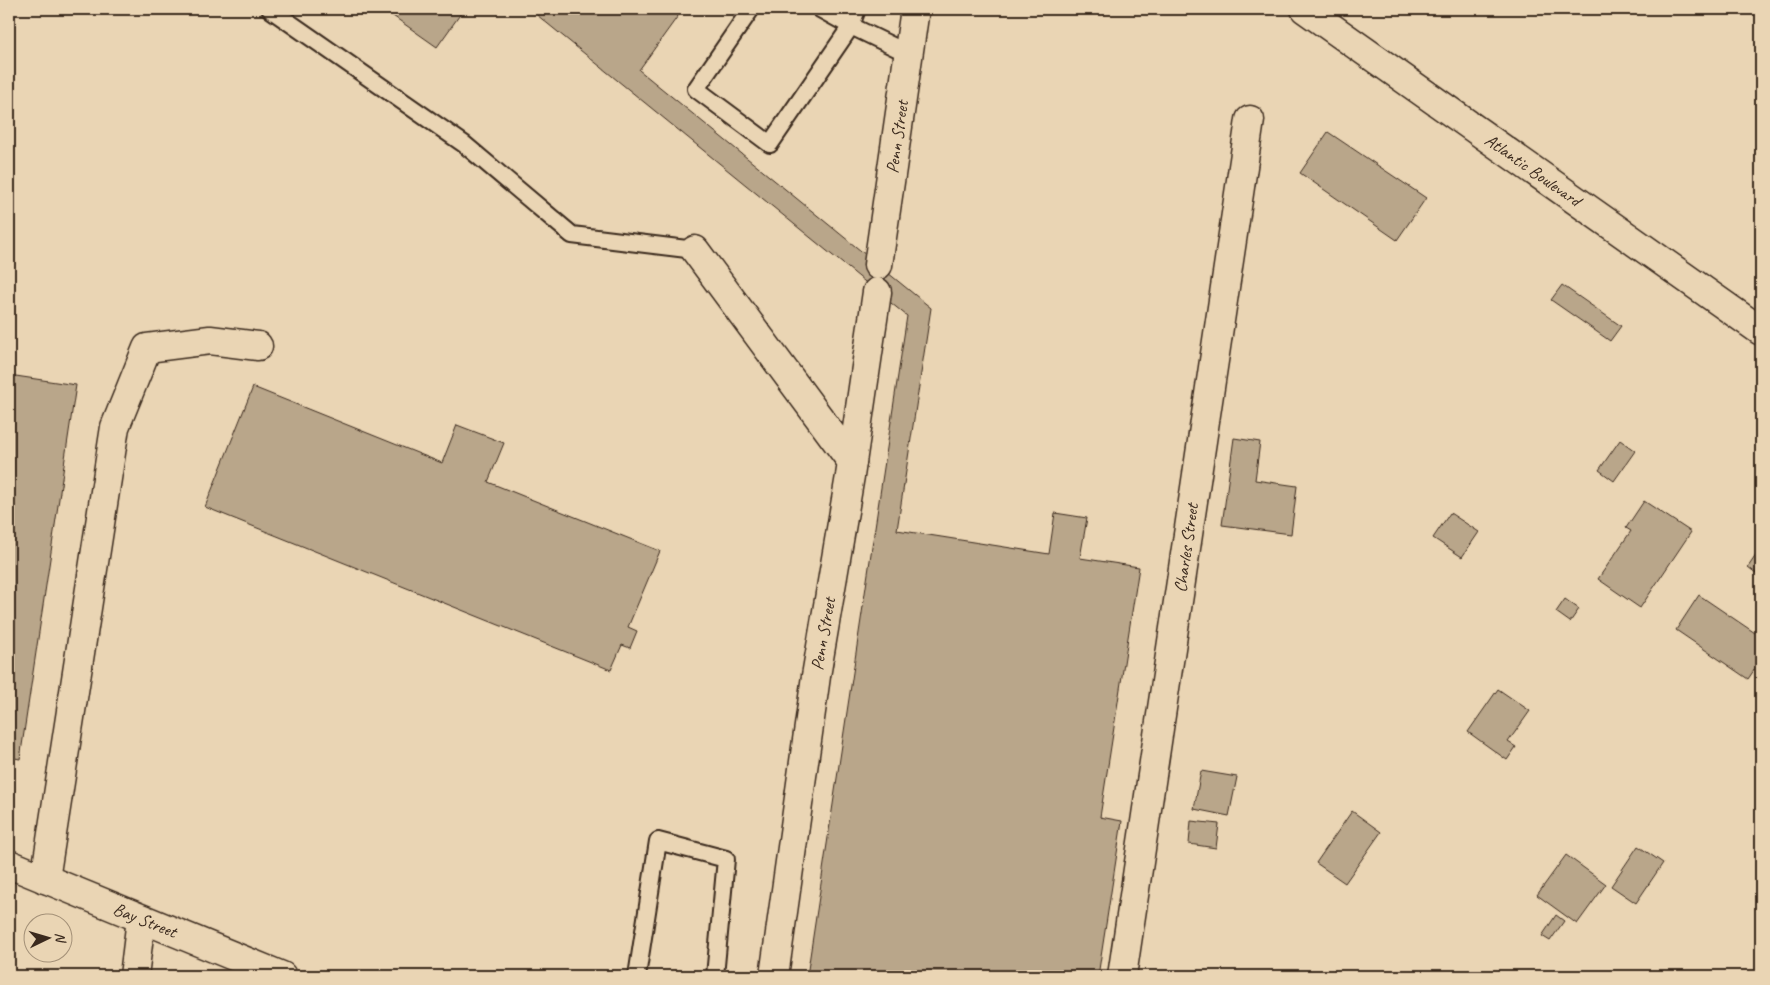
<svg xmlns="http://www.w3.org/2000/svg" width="1770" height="985" font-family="Caveat,sans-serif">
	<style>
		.building { fill: #b9a68a; stroke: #3b2a1e }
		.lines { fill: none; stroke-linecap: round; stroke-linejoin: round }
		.lane-casing { stroke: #3b2a1e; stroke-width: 20 }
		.street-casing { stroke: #3b2a1e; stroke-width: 31 }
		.secondary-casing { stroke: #3b2a1e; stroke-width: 31 }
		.lane { stroke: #ead5b4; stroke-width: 16 }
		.street { stroke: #ead5b4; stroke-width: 28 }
		.secondary { stroke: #ead5b4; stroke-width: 28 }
		.labels { text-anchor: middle; stroke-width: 4; stroke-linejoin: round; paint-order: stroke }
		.street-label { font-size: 18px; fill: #3b2a1e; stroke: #ead5b4 }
	</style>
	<rect width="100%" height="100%" fill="#ead5b4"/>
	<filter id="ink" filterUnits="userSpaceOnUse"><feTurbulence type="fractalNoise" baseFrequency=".02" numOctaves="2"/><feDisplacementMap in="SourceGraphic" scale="10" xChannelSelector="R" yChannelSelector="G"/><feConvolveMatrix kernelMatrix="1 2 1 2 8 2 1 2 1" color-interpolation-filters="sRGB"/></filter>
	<g filter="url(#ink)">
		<g class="building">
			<polygon points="383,9 464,9 437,47"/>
			<polygon points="542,9 683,9 639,70 931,308 897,530 1049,554 1055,513 1087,518 1080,558 1139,567 1100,817 1122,821 1098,976 807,976 907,316 537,15"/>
			<polygon points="1328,132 1426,198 1397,240 1300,173"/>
			<polygon points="1562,285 1621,326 1610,341 1551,300"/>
			<polygon points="9,375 76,385 20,759 9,757"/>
			<polygon points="253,387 442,463 457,425 504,443 488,482 660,551 628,627 637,631 630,648 622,645 611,670 205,507"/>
			<polygon points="1234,438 1260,442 1255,480 1297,486 1291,534 1222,525"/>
			<polygon points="1620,440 1635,451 1614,481 1599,470"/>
			<polygon points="1644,501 1691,532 1640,608 1598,579 1631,531 1626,528"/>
			<polygon points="1450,513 1479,532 1462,557 1433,538"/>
			<polygon points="1761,548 1761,577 1748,567"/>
			<polygon points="1699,595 1761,637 1761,660 1748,679 1676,630"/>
			<polygon points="1565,599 1579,609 1570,622 1556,612"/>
			<polygon points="1498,689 1530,711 1508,742 1516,747 1507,760 1468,732"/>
			<polygon points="1201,771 1237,777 1229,816 1194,809"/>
			<polygon points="1352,811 1381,832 1345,883 1316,863"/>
			<polygon points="1191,821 1219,824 1216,848 1189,844"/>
			<polygon points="1638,846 1663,863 1636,903 1611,886"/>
			<polygon points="1566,855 1606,884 1577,924 1537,895"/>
			<polygon points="1556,915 1564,921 1550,941 1542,936"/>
		</g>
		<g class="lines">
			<g class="lane-casing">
				<g id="lane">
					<polyline points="270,9 464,144 572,235 695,250"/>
					<polyline points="751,9 696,89 770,144 851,26 857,9"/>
					<polyline points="820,9 851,26 909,54"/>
					<polyline points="637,976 658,841 726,859 715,976"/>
				</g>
			</g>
			<g class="street-casing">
				<g id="street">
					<polyline points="1305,9 1761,331"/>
					<polyline points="695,250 852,462"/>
					<polyline points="878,265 915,9"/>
					<polyline points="45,879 115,427 147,348 210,340 258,346"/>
					<polyline points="134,976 141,919"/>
					<polyline points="774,976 816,676 850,476 877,292"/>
					<polyline points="1122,976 1250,120"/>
				</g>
			</g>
			<g class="secondary-casing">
				<polyline id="secondary" points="9,864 282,976"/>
			</g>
			<use href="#lane" class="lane"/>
			<use href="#street" class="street"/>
			<use href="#secondary" class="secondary"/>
		</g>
	</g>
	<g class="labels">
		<g class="street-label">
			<text transform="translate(897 137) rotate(-82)" y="6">Penn Street</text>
			<text transform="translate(1533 170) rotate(35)" y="6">Atlantic Boulevard</text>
			<text transform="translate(1186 548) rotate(-82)" y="6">Charles Street</text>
			<text transform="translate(823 634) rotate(-80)" y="6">Penn Street</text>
			<text transform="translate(145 920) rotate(22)" y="6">Bay Street</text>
		</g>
	</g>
	<rect width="1770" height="985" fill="none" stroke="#ead5b4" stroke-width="30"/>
	<rect x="15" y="15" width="1740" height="955" fill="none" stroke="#3b2a1e" stroke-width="2" filter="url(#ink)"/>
	<g transform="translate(48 938) rotate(85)"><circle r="24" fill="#ead5b4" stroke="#a49178"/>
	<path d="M0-4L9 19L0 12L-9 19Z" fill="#3b2a1e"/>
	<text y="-8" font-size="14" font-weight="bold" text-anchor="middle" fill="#3b2a1e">N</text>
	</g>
</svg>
